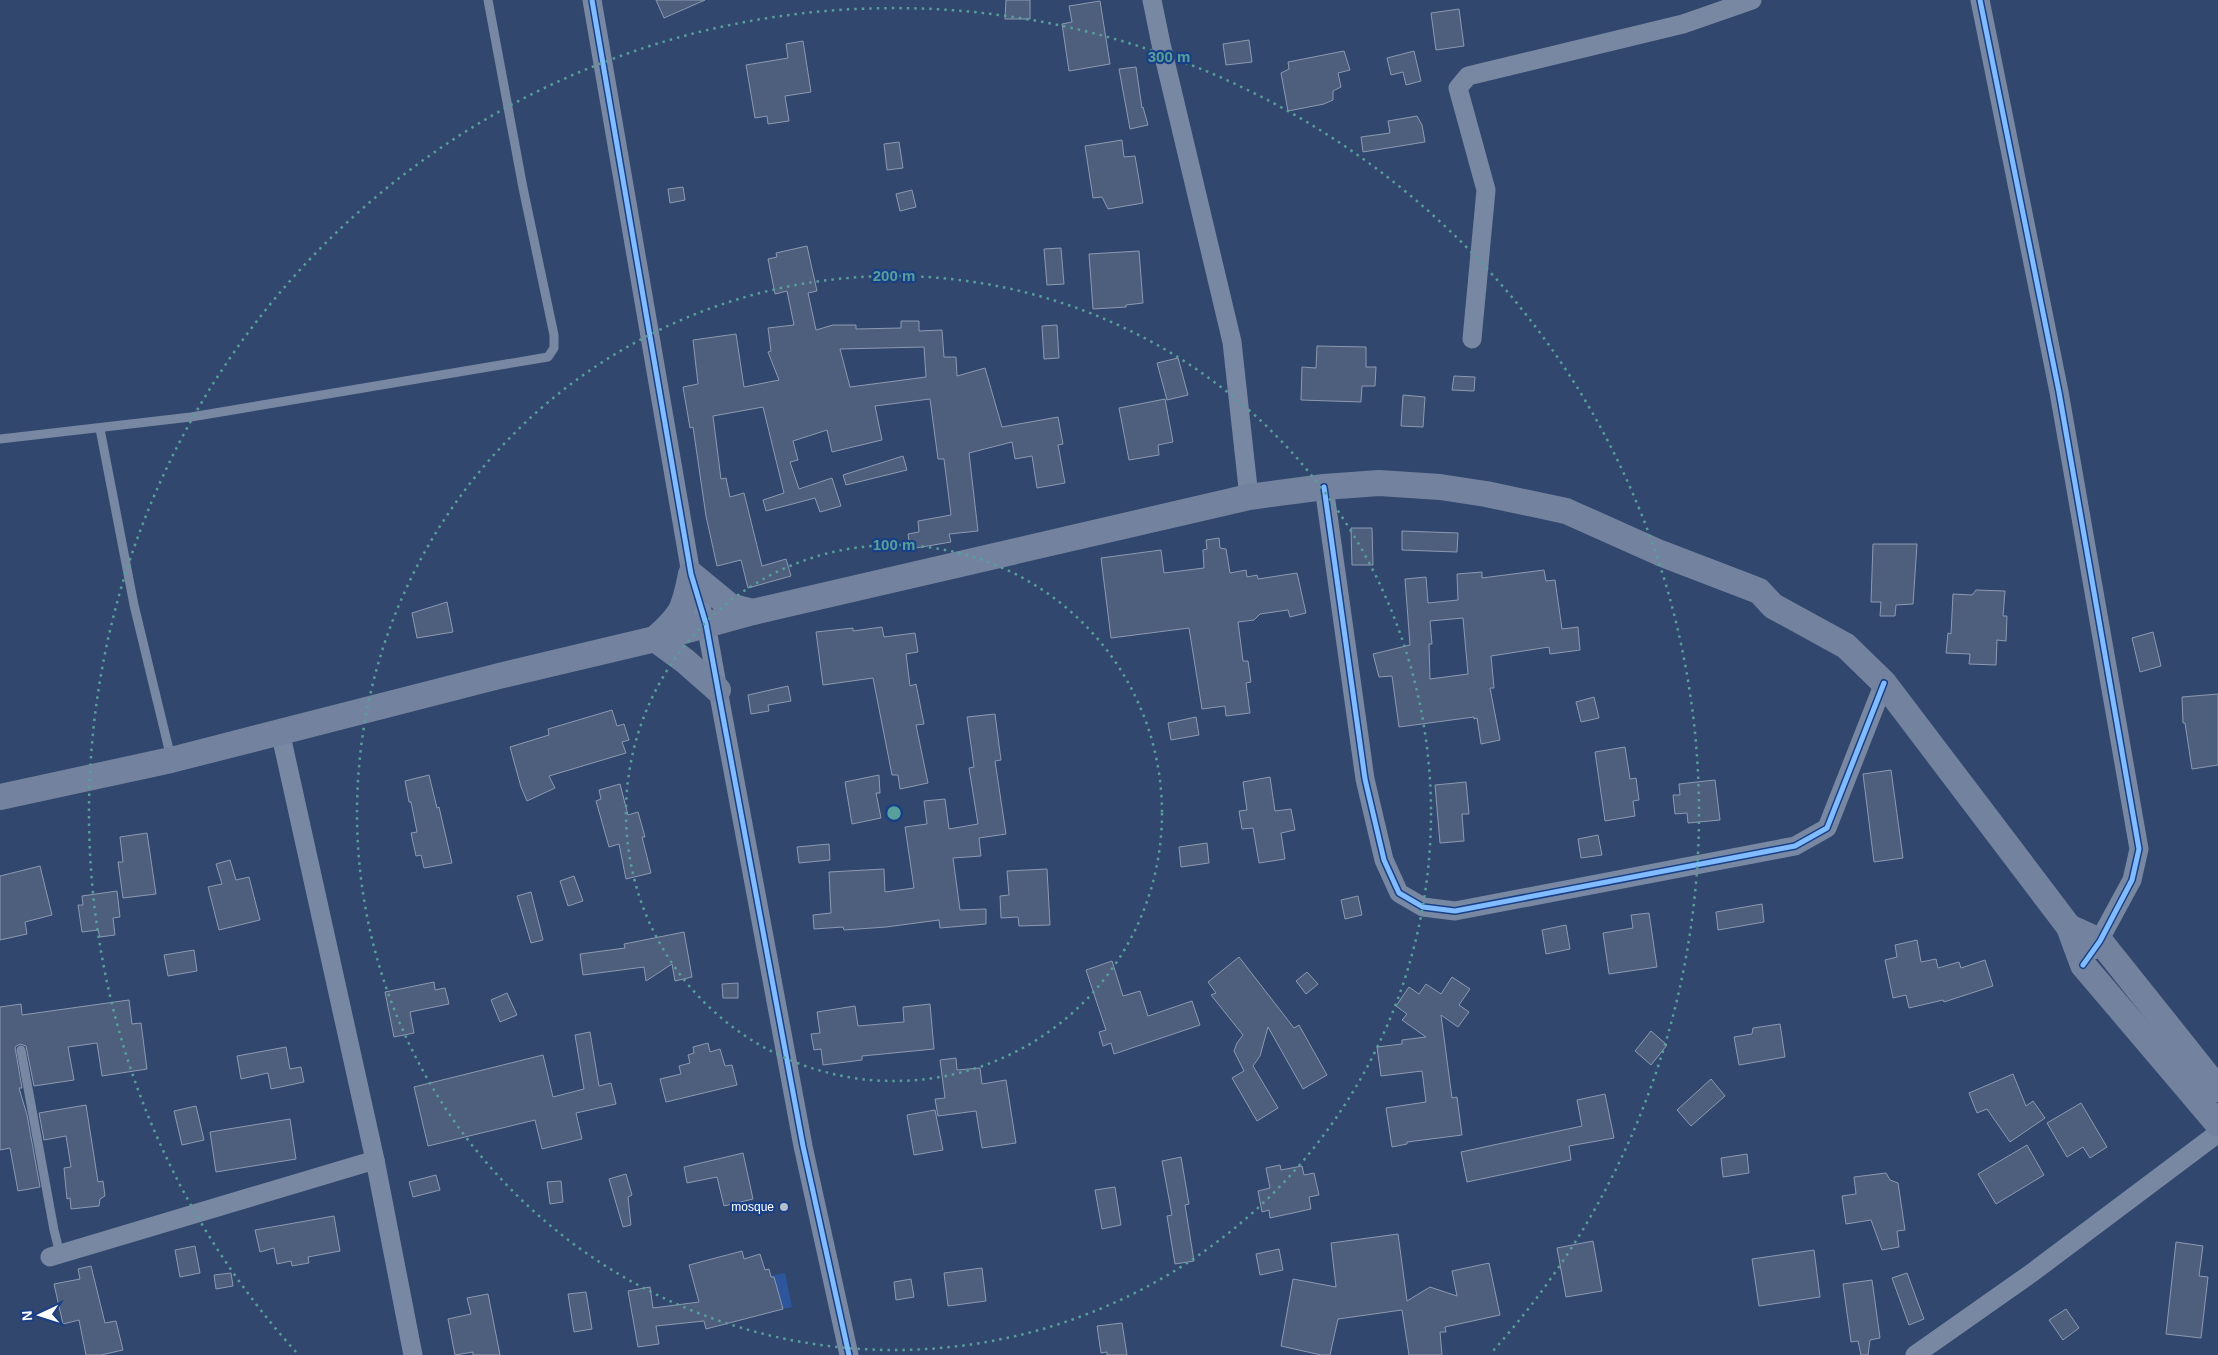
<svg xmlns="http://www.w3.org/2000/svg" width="2218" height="1355" font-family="Arial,sans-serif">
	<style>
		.green { fill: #2d569d }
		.building { fill: #4e5f7e; stroke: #8c99b1; fill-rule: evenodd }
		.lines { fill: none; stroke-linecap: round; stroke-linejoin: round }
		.service { stroke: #7888a3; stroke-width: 9 }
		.minor { stroke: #7888a3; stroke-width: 19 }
		.secondary { stroke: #73839f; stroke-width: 26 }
		.cycleway-casing { stroke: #194086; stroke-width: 8 }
		.cycleway { stroke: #80bcff; stroke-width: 5 }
		.ring { fill: none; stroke: #579f9a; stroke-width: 2.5; stroke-dasharray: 2.5 5 }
		.poi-dot { fill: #b7bfcc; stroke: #194086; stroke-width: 2 }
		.labels { text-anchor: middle; stroke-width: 4.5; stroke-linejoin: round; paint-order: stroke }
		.poi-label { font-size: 12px; fill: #fff; stroke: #194086; text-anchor: end }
		.centre { fill: #579f9a; stroke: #194086; stroke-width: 2.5 }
		.ring-label { font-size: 15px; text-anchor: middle; font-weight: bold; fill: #579f9a; stroke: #194086; stroke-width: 4.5; stroke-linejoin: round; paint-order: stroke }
	</style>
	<rect width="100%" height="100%" fill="#32476e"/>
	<polygon class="green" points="785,1273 792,1307 777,1310 769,1276"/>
	<g class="building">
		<polygon points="656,0 705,0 664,18"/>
		<polygon points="1006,0 1030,0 1030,19 1005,19"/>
		<polygon points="1100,1 1110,64 1069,71 1062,24 1072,22 1069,6"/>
		<polygon points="1459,9 1464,46 1436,50 1431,13"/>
		<polygon points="1249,40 1252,62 1226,65 1223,44"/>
		<polygon points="803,41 811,92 785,96 789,121 768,124 767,116 755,118 746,65 788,58 786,44"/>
		<polygon points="1344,51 1350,70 1338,73 1341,87 1333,91 1333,100 1324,104 1288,111 1281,73 1289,69 1288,62"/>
		<polygon points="1414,51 1421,81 1406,85 1403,72 1391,75 1387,58"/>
		<polygon points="1136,67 1142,108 1143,107 1148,125 1130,129 1119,69"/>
		<polygon points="1417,116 1422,125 1425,142 1363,152 1361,137 1390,133 1388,121"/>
		<polygon points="1122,140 1124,157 1135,156 1143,203 1108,209 1102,197 1093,198 1085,146"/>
		<polygon points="899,142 903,168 887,170 884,144"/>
		<polygon points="683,187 685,200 670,203 668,189"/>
		<polygon points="912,190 916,207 900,211 896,194"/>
		<path d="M807 246 817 291 808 293 816 330 833 325H856V329L901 328V321H919V331L942 330 944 357H956L957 376 985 368 1002 427 1058 417 1063 444 1058 445 1065 483 1037 488 1032 456 1015 459 1012 442 969 453 978 531 949 534 951 542 910 549 908 534 919 532 918 521 951 515 944 459H938L930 399 875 406 882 440 832 452 827 430 793 441 798 460 790 462 799 489 832 478 841 506 820 512 815 498 766 511 763 500 784 493 763 407 713 416 721 479 726 478 730 497 744 493 762 566 786 559 791 576 748 588 741 560 717 566 706 516 693 427 690 428 683 387 698 384 693 340 736 334 744 387 779 380 768 352 771 351 768 328 794 325 787 291 775 294 768 259 777 257 776 253ZM924 347 926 377 850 387 840 349Z"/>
		<polygon points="1061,248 1064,284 1047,285 1044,249"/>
		<polygon points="1139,251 1143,303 1126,305 1126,307 1093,309 1089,254"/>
		<polygon points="1057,325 1059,358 1044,359 1042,326"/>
		<polygon points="1317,346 1366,347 1366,367 1376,367 1375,386 1362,386 1361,402 1301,400 1302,367 1316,368"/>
		<polygon points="1178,358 1188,395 1167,400 1157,363"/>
		<polygon points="1454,376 1475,377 1474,391 1452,390"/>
		<polygon points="1403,395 1425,397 1423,427 1401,426"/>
		<polygon points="1165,399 1173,442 1158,445 1159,455 1129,460 1119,408"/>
		<polygon points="903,456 907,470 846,485 843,475"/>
		<polygon points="1351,528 1372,528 1373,565 1352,565"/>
		<polygon points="1402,531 1458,533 1457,552 1402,550"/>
		<polygon points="1219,538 1220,548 1226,549 1230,573 1246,570 1247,577 1257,575 1258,579 1297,573 1306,613 1290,617 1288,610 1260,614 1254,620 1238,622 1243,661 1248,661 1251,682 1246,683 1250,713 1226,716 1225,706 1202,709 1189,628 1111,638 1101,558 1161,550 1164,573 1204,568 1203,550 1207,549 1206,540"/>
		<polygon points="1873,544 1917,544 1913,604 1896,605 1895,616 1880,616 1881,602 1871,602"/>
		<path d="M1544 570 1546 581 1555 580 1562 629 1578 627 1580 650 1550 654 1549 647 1491 656 1494 688H1490L1500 740 1481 744 1477 718 1474 719V717L1399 727 1392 676 1379 677 1373 654 1410 645 1405 579 1426 577 1428 603 1458 600 1457 574 1482 572V578ZM1463 618 1468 674 1430 679 1429 644H1432L1430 621Z"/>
		<polygon points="1976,590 2005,591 2003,616 2007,616 2006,641 1997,640 1996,665 1969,664 1970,654 1946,653 1948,633 1951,634 1953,594 1972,595"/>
		<polygon points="447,602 453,632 417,638 412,613"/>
		<polygon points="882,627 884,637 915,633 918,652 906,654 910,686 916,684 924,724 916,725 928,783 900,789 898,775 892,775 873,678 823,685 816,632 853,628 853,631"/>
		<polygon points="2153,632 2161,666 2140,672 2132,638"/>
		<polygon points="788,686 791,701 768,705 769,711 751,714 748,695"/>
		<polygon points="2218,694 2218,765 2192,769 2185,723 2183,723 2182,697"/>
		<polygon points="1594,697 1599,718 1581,722 1576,702"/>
		<polygon points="612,710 617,726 624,724 629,740 622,742 626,753 549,776 555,788 527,801 521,787 510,747 549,735 548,729"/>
		<polygon points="995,714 1001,760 995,761 1006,834 979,838 981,856 953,858 960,910 986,909 986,924 940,928 939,920 886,927 844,930 843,927 814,929 813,915 831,913 829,872 884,869 885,892 914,888 905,827 927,824 924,801 945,799 949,829 978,824 969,768 974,767 967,717"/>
		<polygon points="1196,717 1199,735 1171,740 1168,723"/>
		<polygon points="1625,747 1630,779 1636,778 1639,800 1633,801 1635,816 1605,821 1595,752"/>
		<polygon points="1891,770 1903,858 1874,862 1863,774"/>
		<polygon points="429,775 437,808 439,807 452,863 424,868 421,855 416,856 411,833 417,832 411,802 409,802 405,781"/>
		<polygon points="879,775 880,793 876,793 881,818 852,824 845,782"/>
		<polygon points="1270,777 1275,811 1291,809 1295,830 1281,833 1285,859 1259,863 1253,828 1242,829 1239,811 1247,810 1243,782"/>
		<polygon points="1715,780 1720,820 1688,823 1687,813 1675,814 1673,795 1680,795 1679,784"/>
		<polygon points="1466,782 1469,814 1462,814 1464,841 1440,843 1435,785"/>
		<polygon points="620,784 628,815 638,812 645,837 642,837 651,873 626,879 619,844 609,847 596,801 601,799 599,790"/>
		<polygon points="147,833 156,894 123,898 118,862 123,862 120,837"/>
		<polygon points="1598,835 1602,855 1581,858 1578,839"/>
		<polygon points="1207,843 1209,863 1181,867 1179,847"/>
		<polygon points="829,844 830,860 799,863 797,847"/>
		<polygon points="230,860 236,880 249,877 260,920 219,930 208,887 222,884 216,864"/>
		<polygon points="40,866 52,915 25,922 27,934 0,940 0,876"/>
		<polygon points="1047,869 1050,925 1019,926 1018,917 1001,918 1000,896 1009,895 1007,871"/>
		<polygon points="574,876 583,901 568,906 560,881"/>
		<polygon points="117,891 120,917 113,918 115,935 100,937 98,930 82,932 78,905 83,905 82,896"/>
		<polygon points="531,892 543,940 531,943 517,896"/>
		<polygon points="1358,896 1362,915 1345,919 1341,900"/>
		<polygon points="1762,904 1764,922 1718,930 1716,912"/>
		<polygon points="1649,913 1657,967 1609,974 1603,933 1633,928 1631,915"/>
		<polygon points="1566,925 1570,949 1546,954 1542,930"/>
		<polygon points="684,932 692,977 675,981 672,964 646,981 644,967 583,975 580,954 625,948 624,944"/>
		<polygon points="1917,940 1921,962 1936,959 1938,968 1959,962 1961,968 1985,960 1993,986 1944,1002 1943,1000 1909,1008 1906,995 1893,998 1885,960 1897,957 1895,945"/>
		<polygon points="194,950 197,971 168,976 164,955"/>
		<polygon points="1239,957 1294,1028 1299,1025 1327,1075 1303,1089 1268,1027 1260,1056 1253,1066 1278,1108 1257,1121 1232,1078 1244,1071 1234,1051 1237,1043 1243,1035 1211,995 1216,993 1208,982"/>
		<polygon points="1112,961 1123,996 1140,991 1148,1016 1192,1001 1200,1025 1114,1054 1111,1043 1103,1046 1099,1032 1106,1030 1086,970"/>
		<polygon points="1307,972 1318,984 1306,994 1296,981"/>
		<polygon points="1452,977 1470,989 1459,1005 1469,1012 1458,1027 1441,1015 1452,1098 1457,1097 1462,1135 1407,1142 1407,1144 1392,1147 1386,1108 1426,1102 1422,1071 1381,1076 1377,1047 1402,1044 1402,1040 1426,1037 1402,1020 1407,1014 1396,1006 1409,987 1419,994 1426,984 1441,994"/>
		<polygon points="434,982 435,990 445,988 449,1004 410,1012 414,1033 394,1037 385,992"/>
		<polygon points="738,983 738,998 723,998 722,984"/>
		<polygon points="507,993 517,1015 500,1022 491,1000"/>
		<polygon points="129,1000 132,1024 141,1023 147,1069 102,1076 97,1043 68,1047 74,1080 34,1086 26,1046 20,1044 15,1047 22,1088 19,1088 27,1115 40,1187 18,1191 10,1148 0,1150 0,1007 21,1004 22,1015"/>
		<polygon points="930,1004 934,1049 862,1056 862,1060 823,1065 821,1049 814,1050 811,1034 820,1033 817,1012 855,1006 858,1026 904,1022 903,1007"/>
		<polygon points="1780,1024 1785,1057 1739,1065 1734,1037 1752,1034 1753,1028"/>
		<polygon points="1651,1031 1667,1045 1651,1065 1635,1051"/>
		<polygon points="590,1032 599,1086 611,1083 616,1104 576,1113 582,1139 542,1149 535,1120 428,1146 414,1087 543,1055 553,1097 584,1089 575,1035"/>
		<polygon points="708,1043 710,1052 720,1049 725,1066 732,1065 737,1085 666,1102 660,1079 681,1074 679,1066 690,1063 688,1055 694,1053 693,1047"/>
		<polygon points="286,1047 290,1069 301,1067 304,1082 271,1089 268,1073 241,1079 237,1056"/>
		<polygon points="956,1058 957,1070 980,1068 982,1084 1006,1080 1016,1143 982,1148 976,1111 938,1116 935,1099 945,1098 940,1060"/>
		<polygon points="2013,1074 2026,1106 2033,1101 2045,1118 2010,1142 1987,1109 1977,1113 1969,1093"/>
		<polygon points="1711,1079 1725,1096 1691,1126 1677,1110"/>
		<polygon points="1605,1094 1614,1138 1569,1146 1571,1160 1467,1182 1461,1152 1582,1126 1577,1100"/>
		<polygon points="2081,1103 2107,1147 2090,1158 2083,1147 2067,1157 2047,1123"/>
		<polygon points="86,1105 98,1182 103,1181 105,1196 100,1199 99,1206 71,1209 70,1198 67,1199 64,1168 71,1167 66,1136 44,1140 39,1113"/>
		<polygon points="196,1106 204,1140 182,1145 174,1111"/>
		<polygon points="935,1110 943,1150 914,1155 907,1115"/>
		<polygon points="290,1119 296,1159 216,1172 210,1132"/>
		<polygon points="2027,1145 2044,1175 1996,1204 1978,1174"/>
		<polygon points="743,1153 753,1199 724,1206 717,1177 687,1183 684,1167"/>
		<polygon points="1747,1154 1749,1173 1723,1177 1721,1158"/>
		<polygon points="1181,1157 1189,1204 1185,1205 1194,1261 1175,1264 1167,1216 1172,1215 1162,1161"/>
		<polygon points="1280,1165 1281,1170 1302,1166 1304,1175 1314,1173 1319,1195 1309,1197 1311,1209 1270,1218 1269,1210 1262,1212 1258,1191 1270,1188 1266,1168"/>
		<polygon points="1886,1173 1890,1180 1898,1183 1905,1230 1897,1231 1899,1247 1882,1250 1871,1220 1846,1224 1842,1196 1856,1194 1854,1177"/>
		<polygon points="626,1174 632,1195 628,1197 631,1225 623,1227 609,1179"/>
		<polygon points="436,1175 440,1190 413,1197 409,1182"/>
		<polygon points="561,1181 563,1202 550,1204 547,1182"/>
		<polygon points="1115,1187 1121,1225 1102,1229 1095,1190"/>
		<polygon points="334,1216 340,1251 308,1257 309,1263 292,1266 291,1261 277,1264 274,1248 260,1252 255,1230"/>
		<polygon points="1398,1234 1407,1301 1430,1287 1457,1296 1452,1271 1489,1263 1500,1315 1445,1327 1446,1332 1440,1332 1442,1355 1409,1355 1402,1310 1338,1319 1330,1355 1321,1355 1281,1346 1293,1279 1336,1287 1331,1243"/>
		<polygon points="1593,1241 1602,1291 1566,1297 1557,1248"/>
		<polygon points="2176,1242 2203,1246 2199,1276 2208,1277 2201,1338 2166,1334"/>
		<polygon points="195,1246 200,1273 180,1277 175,1250"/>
		<polygon points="1279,1249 1283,1270 1260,1275 1256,1254"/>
		<polygon points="1814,1250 1820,1297 1759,1306 1752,1259"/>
		<polygon points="742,1251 744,1259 760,1254 765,1270 769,1269 771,1277 774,1277 783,1309 706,1329 704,1321 656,1326 659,1344 638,1347 628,1291 650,1287 653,1308 699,1302 689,1265"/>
		<polygon points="91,1266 105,1323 116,1321 123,1350 101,1355 86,1355 79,1320 63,1324 54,1284 80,1279 78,1269"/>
		<polygon points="982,1268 986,1301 948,1306 944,1273"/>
		<polygon points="231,1273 233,1286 216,1289 214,1275"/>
		<polygon points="1907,1273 1924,1319 1909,1325 1892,1278"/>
		<polygon points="911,1279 914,1297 896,1300 894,1282"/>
		<polygon points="1872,1280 1880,1338 1870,1340 1868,1355 1861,1355 1858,1341 1851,1342 1843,1284"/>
		<polygon points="586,1292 592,1329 574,1332 568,1294"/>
		<polygon points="488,1294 500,1355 473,1355 473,1352 455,1355 448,1319 471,1314 467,1298"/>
		<polygon points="2066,1309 2079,1328 2063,1340 2049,1320"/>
		<polygon points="1122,1323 1127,1355 1107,1355 1107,1352 1101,1353 1097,1326"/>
	</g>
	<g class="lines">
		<g class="service">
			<polyline points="100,429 134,605 171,758"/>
			<polyline points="0,439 191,417 548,357 554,348 554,335 523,188 488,0"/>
			<polyline points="21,1050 54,1230 60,1254"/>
		</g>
		<g class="minor">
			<polyline points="592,0 691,574 706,624 718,690 803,1146 849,1355"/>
			<polyline points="1152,0 1161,44 1232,342 1249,497"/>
			<polyline points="1980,0 2059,392 2139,849 2132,880 2094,950"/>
			<polyline points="1472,339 1486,190 1458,88 1468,76 1683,24 1752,0"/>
			<polyline points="1324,487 1365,779 1384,860 1399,893 1423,907 1455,911 1795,846 1827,828 1884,683"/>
			<polyline points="280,731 375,1160 413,1355"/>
			<polyline points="50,1257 375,1160"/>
			<polyline points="1915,1355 2033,1272 2218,1133"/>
		</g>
		<g class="secondary">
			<path d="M718 690 685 661 655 639C682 615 684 610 691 574L730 606 753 612"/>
			<polyline points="0,797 171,760 499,676 655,639 753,612 1249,497 1324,487 1379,483 1440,487 1486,494 1566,511 1660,553 1759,591 1773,606 1846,646 1884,683 2069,927 2083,965 2218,1124"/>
			<polyline points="2069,927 2100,941 2218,1089"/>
		</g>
		<g class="cycleway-casing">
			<g id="cycleway">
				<polyline points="592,0 691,574 706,624 718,690 803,1146 849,1355"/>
				<polyline points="1980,0 2059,392 2139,849 2132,880 2100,941 2083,965"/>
				<polyline points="1324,487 1365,779 1384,860 1399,893 1423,907 1455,911 1795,846 1827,828 1884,683"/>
			</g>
		</g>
		<use href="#cycleway" class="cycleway"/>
	</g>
	<g class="ring">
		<circle cx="894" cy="813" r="268"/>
		<circle cx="894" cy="813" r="537"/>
		<path d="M296 1352A805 805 0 1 1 1492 1352"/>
	</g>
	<circle class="poi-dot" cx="784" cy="1207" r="5"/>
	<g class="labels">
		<g class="poi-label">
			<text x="774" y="1211">mosque</text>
		</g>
	</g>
	<circle cx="894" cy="813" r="8" class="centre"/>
	<g class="ring-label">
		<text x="1169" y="62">300 m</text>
		<text x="894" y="281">200 m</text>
		<text x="894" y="550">100 m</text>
	</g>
	<g transform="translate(40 1315) rotate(266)" stroke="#194086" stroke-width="4" paint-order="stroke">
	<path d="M0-4L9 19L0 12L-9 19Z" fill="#ffffff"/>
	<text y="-8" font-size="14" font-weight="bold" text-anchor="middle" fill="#ffffff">N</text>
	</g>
</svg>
